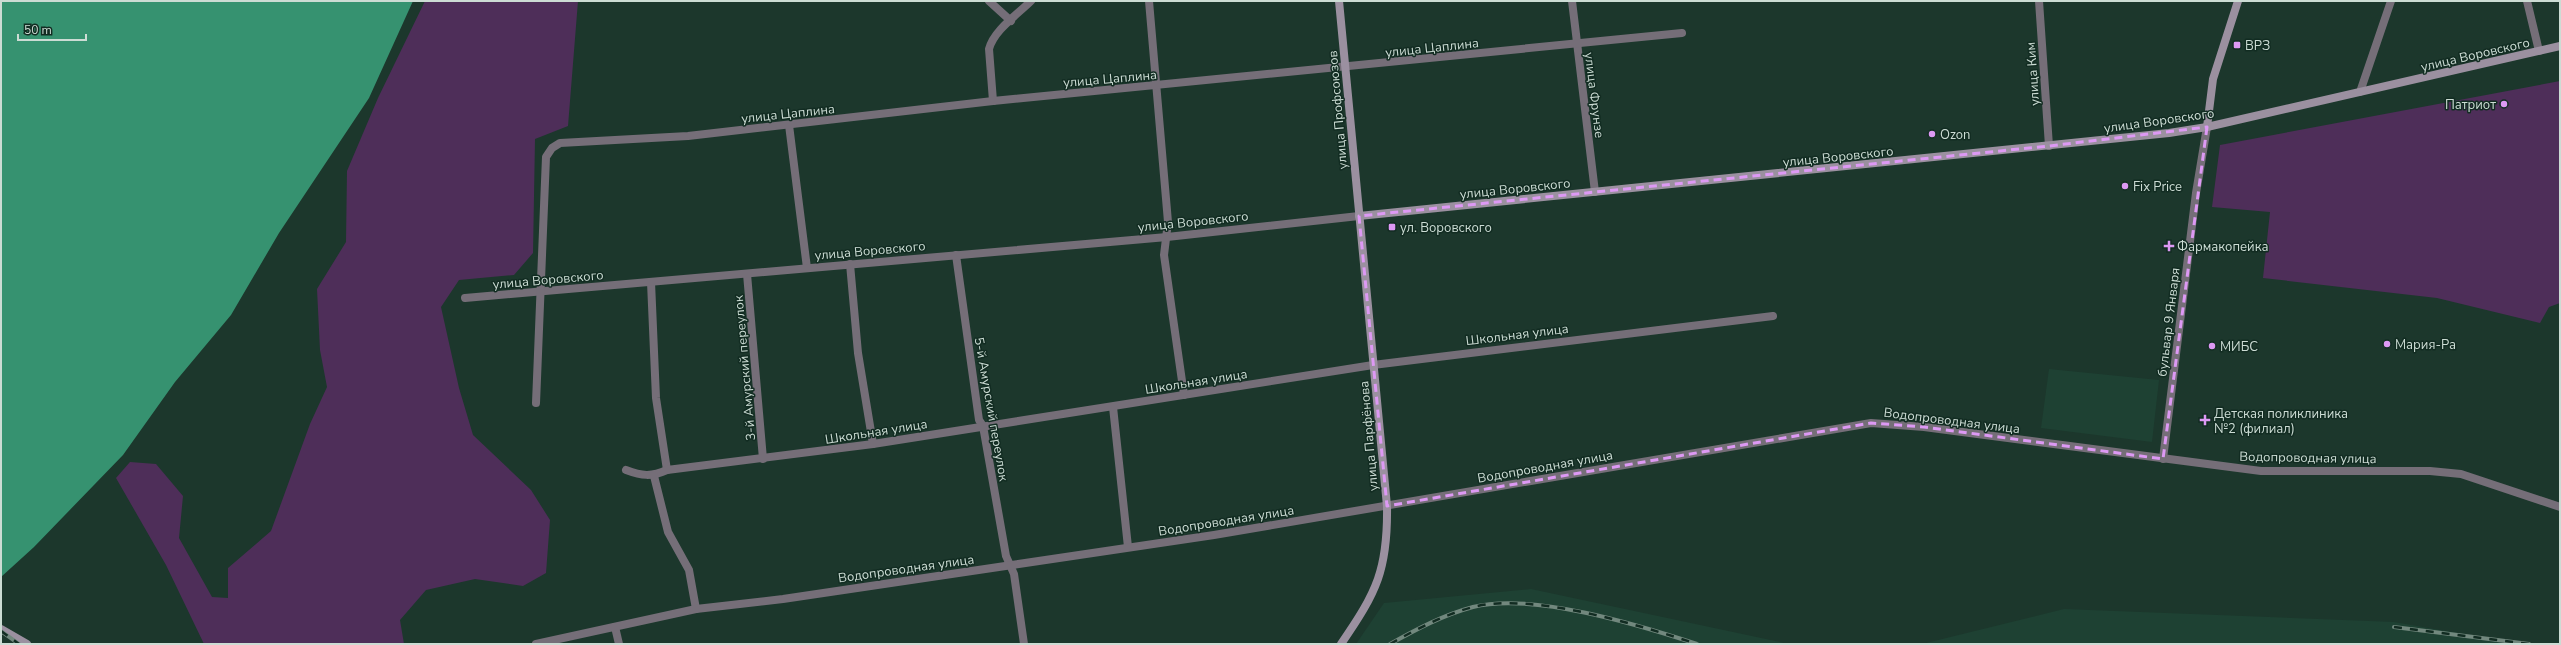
<svg xmlns="http://www.w3.org/2000/svg" width="2561" height="645" font-family="'Nunito Sans',sans-serif">
	<style>
		.built { fill: #1e4133 }
		.green { fill: #4e2e59 }
		.water { fill: #369270 }
		.lines { fill: none; stroke-linecap: round; stroke-linejoin: round }
		.street { stroke: #756e78; stroke-width: 8 }
		.secondary { stroke: #9b90a0; stroke-width: 8 }
		.rail-casing { stroke: #72887e; stroke-width: 4 }
		.rail { stroke: #122c22; stroke-width: 2.5; stroke-dasharray: 8; stroke-linecap: butt }
		.marked { fill: none; stroke: #dd99f4; stroke-width: 3; stroke-dasharray: 8 5; stroke-linejoin: round }
		.poi-dot { fill: #dd99f4; stroke: #122c22; stroke-width: 1.5 }
		.labels { text-anchor: middle; stroke-width: 3; stroke-linejoin: round; paint-order: stroke }
		.poi-label { font-size: 13px; fill: #ccdcd4; stroke: #122c22; text-anchor: start }
		.street-label { font-size: 13px; fill: #ccdcd4; stroke: #122c22 }
	</style>
	<rect width="100%" height="100%" fill="#1c372c"/>
	<g class="built">
		<polygon points="2049,369 2159,380 2152,442 2041,428"/>
		<polygon points="1531,589 1789,644 1356,644 1384,603"/>
		<polygon points="2064,609 2394,622 2520,644 1922,644"/>
	</g>
	<g class="green">
		<polygon points="425,1 578,1 568,126 535,139 533,253 514,275 459,280 441,307 459,388 473,435 531,490 550,520 546,573 523,586 475,579 426,590 400,620 404,644 204,644 166,565 116,478 130,462 156,464 183,496 179,538 212,597 228,598 228,568 271,531 310,424 327,387 320,350 317,289 346,242 347,171 378,98"/>
		<polygon points="2560,81 2560,303 2549,307 2540,323 2437,298 2263,278 2270,212 2212,207 2220,145"/>
	</g>
	<polygon class="water" points="1,1 413,1 369,98 279,233 231,315 175,382 123,455 34,547 1,577"/>
	<g class="lines">
		<g class="street">
			<polyline points="989,1 1011,21"/>
			<polyline points="1149,1 1168,222 1164,255 1184,395"/>
			<polyline points="1572,1 1595,192"/>
			<polyline points="2039,1 2049,146"/>
			<polyline points="2527,1 2539,51"/>
			<polyline points="2360,92 2391,1"/>
			<path d="M993 101 989 49C994 30 1017 15 1031 1"/>
			<polyline points="789,125 807,268"/>
			<polyline points="956,255 979,420 983,426 1006,556 1014,574 1024,644"/>
			<polyline points="850,264 858,353 873,444"/>
			<polyline points="747,274 763,459"/>
			<polyline points="651,282 656,398 667,470"/>
			<polyline points="465,298 1167,237 1359,216"/>
			<polyline points="536,403 546,157 552,148 560,143 688,136 993,101 1682,33"/>
			<polyline points="1113,407 1128,547"/>
			<polyline points="2163,459 2196,193 2207,127"/>
			<path d="M626 470C642 476 651 477 667 470L873 444 1373 365 1773 316"/>
			<polyline points="654,476 668,532 689,570 696,609"/>
			<polyline points="615,627 619,644"/>
			<polyline points="536,644 696,609 783,599 1214,535 1871,423 1924,427 2261,471 2430,471 2461,474 2560,507"/>
		</g>
		<g class="secondary">
			<path d="M1339 1 1387 506C1388 569 1377 592 1341 644"/>
			<polyline points="2207,127 2213,79 2238,1"/>
			<polyline points="1359,216 2169,133 2207,127 2560,46"/>
			<polyline points="1,629 27,644"/>
		</g>
		<g class="rail-casing">
			<g id="rail">
				<polyline points="2394,627 2529,644"/>
				<polyline points="1,631 19,644"/>
				<path d="M1390 644C1417 629 1443 615 1473 607 1532 592 1639 625 1697 644"/>
			</g>
		</g>
		<use href="#rail" class="rail"/>
	</g>
	<path class="marked" d="M2207 127 2163 459 1924 427 1871 423 1387 506 1359 216 2049 146Z"/>
	<g class="poi-dot">
		<rect x="2233" y="41" width="8" height="8" rx="2"/>
		<circle cx="2504" cy="104" r="4"/>
		<circle cx="1932" cy="134" r="4"/>
		<circle cx="2125" cy="186" r="4"/>
		<rect x="1388" y="223" width="8" height="8" rx="2"/>
		<path d="M2167 240h4v4h4v4h-4v4h-4v-4h-4v-4h4z"/>
		<circle cx="2387" cy="344" r="4"/>
		<circle cx="2212" cy="346" r="4"/>
		<path d="M2203 414h4v4h4v4h-4v4h-4v-4h-4v-4h4z"/>
	</g>
	<g class="labels">
		<g class="poi-label">
			<text x="2245" y="50">ВРЗ</text>
			<text x="2496" y="109" text-anchor="end">Патриот</text>
			<text x="1940" y="139">Ozon</text>
			<text x="2133" y="191">Fix Price</text>
			<text x="1400" y="232">ул. Воровского</text>
			<text x="2177" y="251">Фармакопейка</text>
			<text x="2395" y="349">Мария-Ра</text>
			<text x="2220" y="351">МИБС</text>
			<text x="2214" y="418">Детская поликлиника<tspan x="2214" dy="15">№2 (филиал)</tspan></text>
		</g>
		<g class="street-label">
			<text transform="translate(1432 47) rotate(-6)" y="5">улица Цаплина</text>
			<text transform="translate(2475 54) rotate(-13)" y="5">улица Воровского</text>
			<text transform="translate(2032 74) rotate(-94)" y="5">улица Ким</text>
			<text transform="translate(1110 78) rotate(-5)" y="5">улица Цаплина</text>
			<text transform="translate(1595 95) rotate(83)" y="5">улица Фрунзе</text>
			<text transform="translate(1337 110) rotate(-95)" y="5">улица Профсоюзов</text>
			<text transform="translate(788 113) rotate(-6)" y="5">улица Цаплина</text>
			<text transform="translate(2159 120) rotate(-8)" y="5">улица Воровского</text>
			<text transform="translate(1838 156) rotate(-6)" y="5">улица Воровского</text>
			<text transform="translate(1515 188) rotate(-6)" y="5">улица Воровского</text>
			<text transform="translate(1193 221) rotate(-6)" y="5">улица Воровского</text>
			<text transform="translate(870 250) rotate(-5)" y="5">улица Воровского</text>
			<text transform="translate(548 279) rotate(-5)" y="5">улица Воровского</text>
			<text transform="translate(2168 322) rotate(-83)" y="5">бульвар 9 Января</text>
			<text transform="translate(1517 334) rotate(-7)" y="5">Школьная улица</text>
			<text transform="translate(744 368) rotate(-95)" y="5">3-й Амурский переулок</text>
			<text transform="translate(1196 381) rotate(-9)" y="5">Школьная улица</text>
			<text transform="translate(992 409) rotate(80)" y="5">5-й Амурский переулок</text>
			<text transform="translate(1952 420) rotate(7)" y="5">Водопроводная улица</text>
			<text transform="translate(876 431) rotate(-9)" y="5">Школьная улица</text>
			<text transform="translate(1368 436) rotate(-95)" y="5">улица Парфёнова</text>
			<text transform="translate(2308 457) rotate(1)" y="5">Водопроводная улица</text>
			<text transform="translate(1545 466) rotate(-10)" y="5">Водопроводная улица</text>
			<text transform="translate(1226 520) rotate(-9)" y="5">Водопроводная улица</text>
			<text transform="translate(906 568) rotate(-8)" y="5">Водопроводная улица</text>
		</g>
	</g>
	<rect width="2561" height="645" fill="none" stroke="#ccdcd4" stroke-width="4"/>
	<path d="M18 34v6h68v-6" fill="none" stroke="#ccdcd4" stroke-width="2"/>
	<text x="24" y="34" font-size="12" fill="#ccdcd4" stroke="#122c22" stroke-width="3" paint-order="stroke">50 m</text>
</svg>
